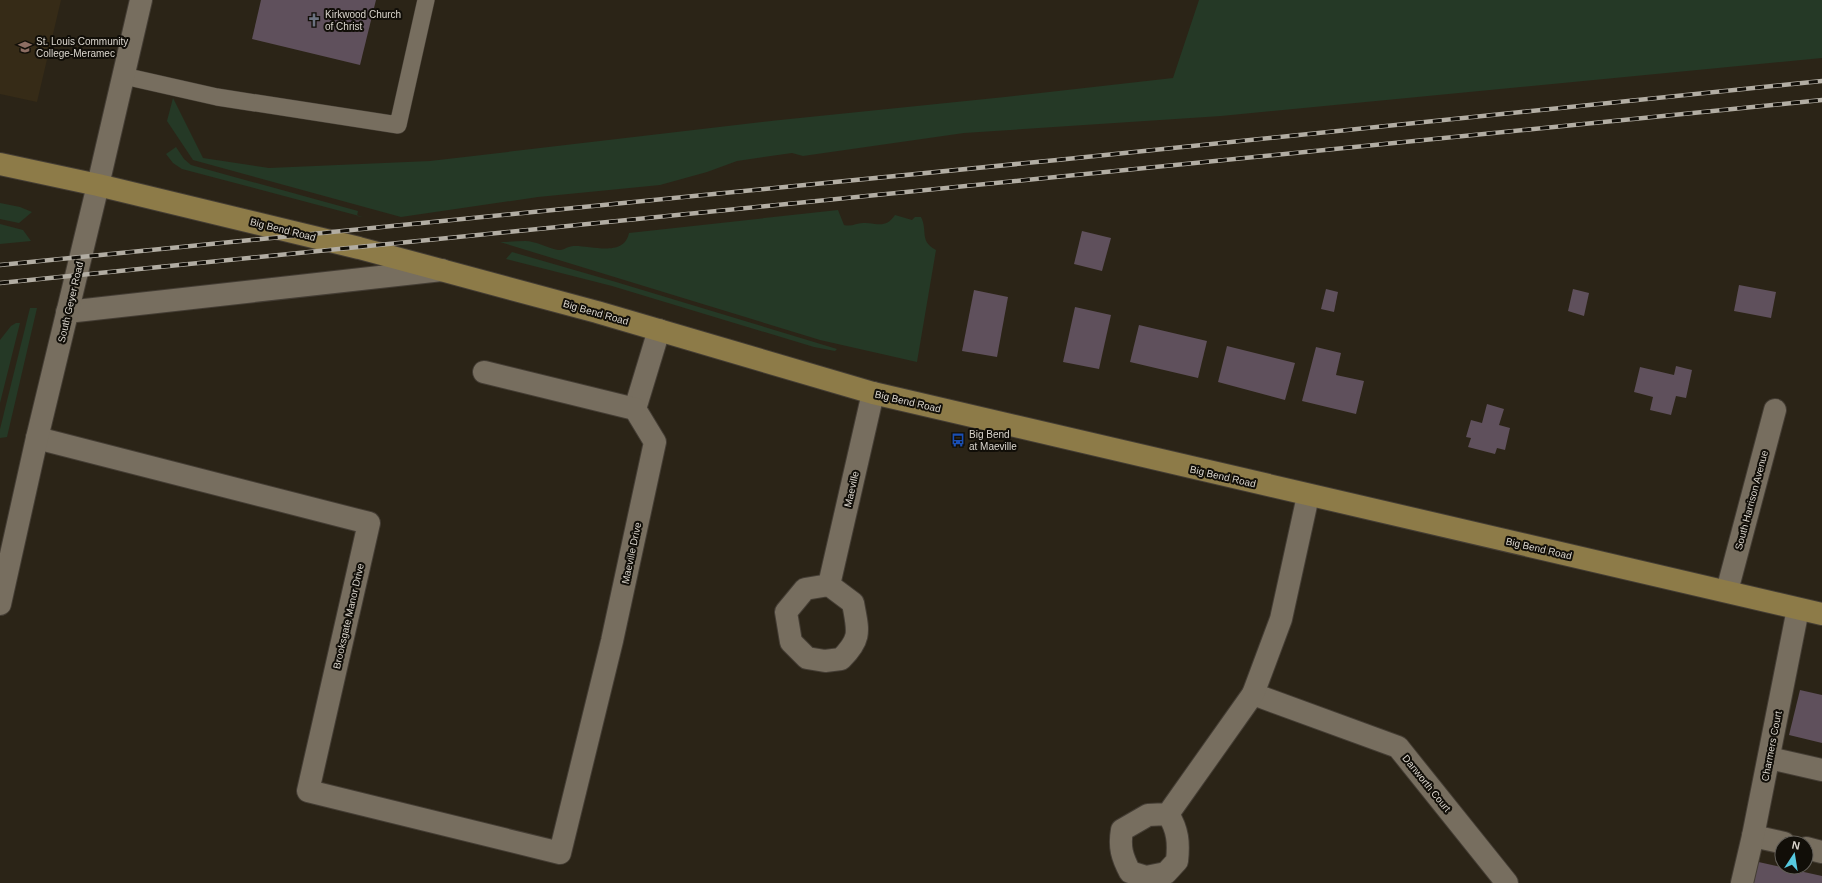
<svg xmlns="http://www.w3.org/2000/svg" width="1822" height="883" font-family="Arial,sans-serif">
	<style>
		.built { fill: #362b17 }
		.green { fill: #253926 }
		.building { fill: #5f505c }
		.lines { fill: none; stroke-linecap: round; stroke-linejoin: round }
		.service-casing { stroke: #443d34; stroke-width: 18 }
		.minor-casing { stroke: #443d34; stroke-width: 24 }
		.tertiary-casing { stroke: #443d34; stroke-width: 24 }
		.primary-casing { stroke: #443d34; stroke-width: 24 }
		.service { stroke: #776e5f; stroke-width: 17 }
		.minor { stroke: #776e5f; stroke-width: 22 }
		.tertiary { stroke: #776e5f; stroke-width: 22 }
		.primary { stroke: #8d7b48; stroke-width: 22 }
		.rail-casing { stroke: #b2ada3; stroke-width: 4.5 }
		.rail { stroke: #110e08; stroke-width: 3; stroke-dasharray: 9; stroke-linecap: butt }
		.labels { text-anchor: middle; stroke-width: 4; stroke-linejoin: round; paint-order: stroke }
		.poi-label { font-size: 10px; fill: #dcd7cf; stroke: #110e08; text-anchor: start }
		.street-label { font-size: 10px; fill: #dcd7cf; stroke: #110e08 }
	</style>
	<rect width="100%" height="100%" fill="#2b2417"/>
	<polygon class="built" points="0,0 61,0 37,102 0,94"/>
	<g class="green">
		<polygon points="1199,0 1822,0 1822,58 1221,116 964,133 803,156 792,153 737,161 707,172 660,185 538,197 401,217 193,160 167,121 173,98 203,158 269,168 430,161 780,120 1005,97 1173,78"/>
		<polygon points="176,147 184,159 191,165 358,211 357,216 363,217 182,169 173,163 166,154"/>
		<polygon points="0,203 20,207 32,212 19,223 0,219"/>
		<path d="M838 210 844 225C852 227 856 223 863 223 876 222 885 230 895 215L912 220 915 217H921C928 231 919 241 936 250L917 362 820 340 500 242C509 242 517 241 525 241 536 241 547 248 558 250 563 251 569 245 575 246 593 246 624 257 629 233Z"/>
		<polygon points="0,224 23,230 31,241 0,244"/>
		<polygon points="512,252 616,282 837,349 835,351 814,347 612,286 506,259"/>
		<polygon points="30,308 37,308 7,437 0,438 0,429"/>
		<polygon points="16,323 20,323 0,403 0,340 11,326"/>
	</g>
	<g class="building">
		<polygon points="261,0 376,0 360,65 252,39"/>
		<polygon points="1082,231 1111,238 1102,271 1074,264"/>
		<polygon points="1739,285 1776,292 1771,318 1734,311"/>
		<polygon points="1326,289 1338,292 1334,312 1321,309"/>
		<polygon points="1573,289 1589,293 1584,316 1568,311"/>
		<polygon points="974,290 1008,297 997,357 962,351"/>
		<polygon points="1075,307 1111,315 1099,369 1063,362"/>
		<polygon points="1139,325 1207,341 1198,378 1130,362"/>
		<polygon points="1227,346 1295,363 1285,400 1218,382"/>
		<polygon points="1316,347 1341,353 1336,375 1364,381 1356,414 1302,401"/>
		<polygon points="1676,366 1692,370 1686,398 1676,396 1671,415 1650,410 1653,397 1634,392 1640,367 1674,375"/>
		<polygon points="1487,404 1504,409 1499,425 1510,428 1505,450 1497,448 1495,454 1468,447 1471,438 1466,437 1471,420 1482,423"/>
		<polygon points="1800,690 1822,695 1822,743 1789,735"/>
		<polygon points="1754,861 1822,876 1822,883 1748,883"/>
	</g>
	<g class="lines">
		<g class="service-casing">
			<polyline id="service" points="124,76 217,97 398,125 426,0"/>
		</g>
		<g class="minor-casing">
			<g id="minor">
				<polyline points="67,312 442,270"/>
				<polyline points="635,409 659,330"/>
				<polyline points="37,438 369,523 308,791 560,853 612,641 655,442 635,409 484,372"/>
				<path d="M829 585 853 603C858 631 862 638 841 659L825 661 807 658 791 642 786 612 805 589 829 585 873 393"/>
				<polyline points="1727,591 1775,410"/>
				<polyline points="0,604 37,438 98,185"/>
				<polyline points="1253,694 1398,747 1507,883"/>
				<polyline points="1769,758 1822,770"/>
				<path d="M1168 814C1178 830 1179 843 1177 861L1166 873 1146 877 1130 872C1122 857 1119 847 1122 830L1148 815 1168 814 1253 694 1281 619 1308 496"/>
				<polyline points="1753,836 1784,843"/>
				<polyline points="1806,848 1822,852"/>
				<polyline points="1742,883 1753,836 1798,609"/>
			</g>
		</g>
		<g class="tertiary-casing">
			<polyline id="tertiary" points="98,185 141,0"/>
		</g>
		<g class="primary-casing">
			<polyline id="primary" points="0,164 98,185 359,248 597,312 873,393 1822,614"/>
		</g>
		<use href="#service" class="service"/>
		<use href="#minor" class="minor"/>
		<use href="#tertiary" class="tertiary"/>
		<use href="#primary" class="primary"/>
		<g class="rail-casing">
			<g id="rail">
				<polyline points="0,265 1057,160 1822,81"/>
				<polyline points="0,283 1822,100"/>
			</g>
		</g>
		<use href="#rail" class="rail"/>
	</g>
	<defs>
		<g id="church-bare" transform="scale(1.08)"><path d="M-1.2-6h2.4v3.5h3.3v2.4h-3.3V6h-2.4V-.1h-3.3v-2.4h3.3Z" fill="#6b7280" stroke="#110e08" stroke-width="2.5" paint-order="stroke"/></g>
		<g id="university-bare" transform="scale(1.08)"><path d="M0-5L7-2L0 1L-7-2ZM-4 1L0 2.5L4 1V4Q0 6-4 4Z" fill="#8d6e63" stroke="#110e08" stroke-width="2.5" paint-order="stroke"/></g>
		<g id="bus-bare" transform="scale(1.08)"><path d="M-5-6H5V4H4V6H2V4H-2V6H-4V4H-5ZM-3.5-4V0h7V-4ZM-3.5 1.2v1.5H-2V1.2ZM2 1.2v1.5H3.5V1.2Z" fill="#1a4fb4" stroke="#110e08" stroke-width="2.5" paint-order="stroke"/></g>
	</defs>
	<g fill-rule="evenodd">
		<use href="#church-bare" x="314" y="20"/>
		<use href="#university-bare" x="25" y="47"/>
		<use href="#bus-bare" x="958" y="440"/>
	</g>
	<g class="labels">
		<g class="poi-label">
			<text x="325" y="18">Kirkwood Church<tspan x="325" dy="12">of Christ</tspan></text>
			<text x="36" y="45">St. Louis Community<tspan x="36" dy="12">College-Meramec</tspan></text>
			<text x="969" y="438">Big Bend<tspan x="969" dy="12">at Maeville</tspan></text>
		</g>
		<g class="street-label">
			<text transform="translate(283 229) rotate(14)" y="4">Big Bend Road</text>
			<text transform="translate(70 302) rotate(-77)" y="4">South Geyer Road</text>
			<text transform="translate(596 312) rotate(16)" y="4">Big Bend Road</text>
			<text transform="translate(908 401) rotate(13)" y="4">Big Bend Road</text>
			<text transform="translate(1223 476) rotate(13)" y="4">Big Bend Road</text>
			<text transform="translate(851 489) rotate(-77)" y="4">Maeville</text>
			<text transform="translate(1751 500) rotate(-75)" y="4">South Harrison Avenue</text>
			<text transform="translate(1539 548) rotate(13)" y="4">Big Bend Road</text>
			<text transform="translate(631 553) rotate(-78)" y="4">Maeville Drive</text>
			<text transform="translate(348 616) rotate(-77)" y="4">Brooksgate Manor Drive</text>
			<text transform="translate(1771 746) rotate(-79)" y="4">Charmers Court</text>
			<text transform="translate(1427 783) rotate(51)" y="4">Danworth Court</text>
		</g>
	</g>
	<g transform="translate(1794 855) rotate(12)"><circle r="19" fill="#110e08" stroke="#625e58"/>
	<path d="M0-3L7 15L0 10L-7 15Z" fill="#56c9e0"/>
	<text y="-6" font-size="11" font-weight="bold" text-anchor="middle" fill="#dcd7cf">N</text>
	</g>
</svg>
